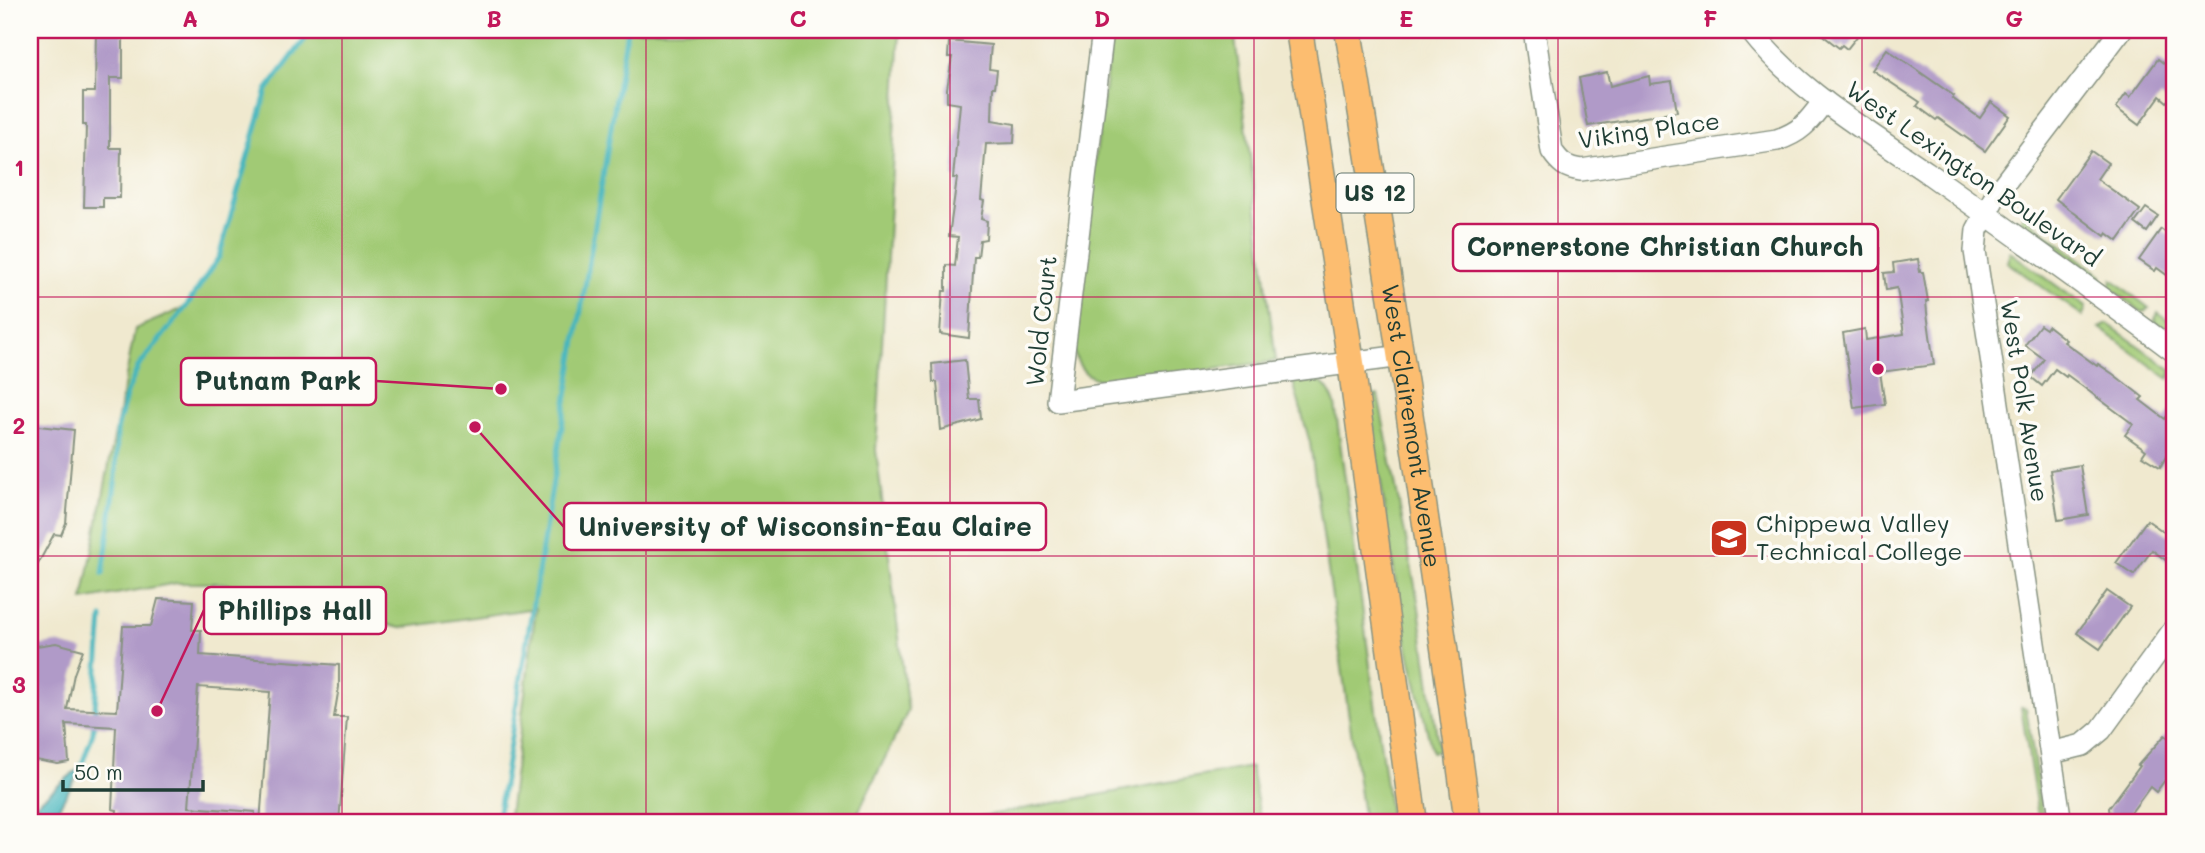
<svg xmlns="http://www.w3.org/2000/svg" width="2205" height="853" font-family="Mali,sans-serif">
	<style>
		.green { fill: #a1ca75; stroke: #608454; stroke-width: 2 }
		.water { fill: #46b6bd; stroke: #327a78; stroke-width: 2 }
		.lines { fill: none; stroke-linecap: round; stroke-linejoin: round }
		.stream { stroke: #46b6bd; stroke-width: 5 }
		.building { fill: #b09ac8 }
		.minor-casing { stroke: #889382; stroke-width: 24 }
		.major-casing { stroke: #889382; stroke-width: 29 }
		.minor { stroke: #fff; stroke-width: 21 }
		.major { stroke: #fcbd6f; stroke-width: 26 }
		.grid { fill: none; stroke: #c2185b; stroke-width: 2; stroke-opacity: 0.55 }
		.labels { text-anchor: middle; stroke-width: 7; stroke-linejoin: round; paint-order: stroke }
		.shield { fill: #fdfcf7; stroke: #62766e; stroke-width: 2 }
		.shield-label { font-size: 23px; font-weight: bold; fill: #1f3d34 }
		.street-label { font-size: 24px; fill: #1f3d34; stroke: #fdfcf7 }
		.poi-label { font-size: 24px; fill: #1f3d34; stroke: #fdfcf7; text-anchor: start }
		.leader { fill: none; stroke: #c2185b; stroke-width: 2.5 }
		.callout-dot { fill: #c2185b; stroke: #fdfcf7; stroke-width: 2.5 }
		.callout { fill: #fdfcf7; stroke: #c2185b; stroke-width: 2.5 }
		.callout-label { font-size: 26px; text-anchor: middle; font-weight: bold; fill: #1f3d34 }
		.neatline { fill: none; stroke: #c2185b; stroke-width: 2.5 }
		.grid-label { font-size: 23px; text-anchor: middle; font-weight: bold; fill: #c2185b }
	</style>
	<rect width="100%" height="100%" fill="#fdfcf7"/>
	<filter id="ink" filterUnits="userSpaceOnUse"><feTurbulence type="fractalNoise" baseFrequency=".0143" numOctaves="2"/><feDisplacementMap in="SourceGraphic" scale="14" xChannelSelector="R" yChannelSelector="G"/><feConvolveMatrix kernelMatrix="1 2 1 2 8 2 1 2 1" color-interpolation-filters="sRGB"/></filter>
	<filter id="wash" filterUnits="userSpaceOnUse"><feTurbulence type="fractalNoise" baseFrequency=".00686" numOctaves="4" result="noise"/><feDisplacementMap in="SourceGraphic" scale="28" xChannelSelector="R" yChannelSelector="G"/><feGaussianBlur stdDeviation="1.57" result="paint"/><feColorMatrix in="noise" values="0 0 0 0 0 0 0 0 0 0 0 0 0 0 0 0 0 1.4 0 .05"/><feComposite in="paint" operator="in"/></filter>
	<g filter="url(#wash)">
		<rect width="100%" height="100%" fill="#f0e9cf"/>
		<g class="green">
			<polygon points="312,30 900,30 876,450 908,711 853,823 508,823 536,608 400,628 267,592 223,583 177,583 83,600 135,329 186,307 219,257 267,90"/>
			<path d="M1112 30H1234L1276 361 1118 382C1089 381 1078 373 1072 344Z"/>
			<polygon points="2023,215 2102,276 2098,280 2019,222"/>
			<polygon points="2010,252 2086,307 2083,316 2007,262"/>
			<polygon points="2112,279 2149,308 2142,312 2110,288"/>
			<polygon points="2158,313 2175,326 2175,336 2154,321"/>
			<polygon points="2108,324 2172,370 2169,379 2100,328"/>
			<path d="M1302 377C1322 379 1328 386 1335 404L1391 823H1364L1310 443 1292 378Z"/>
			<polygon points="1378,395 1418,601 1439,751 1432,752 1401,618 1370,409 1371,396"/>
			<polygon points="2021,707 2026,708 2044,823 2039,823"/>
			<polygon points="1251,767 1261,823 946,823"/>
		</g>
		<polygon class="water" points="83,765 50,823 30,823 30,813 36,804"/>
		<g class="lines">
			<g class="stream">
				<polyline points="103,574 116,477 117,429 127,393 138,367 186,307 219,257 267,90 312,30"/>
				<polyline points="80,770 93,733 102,618"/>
				<polyline points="497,823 627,30"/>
			</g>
		</g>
		<g id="blocks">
			<g class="building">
				<polygon points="96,30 123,30 123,78 110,78 110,148 121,148 120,198 103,198 103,207 84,207 86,125 83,125 83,92 95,92"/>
				<polygon points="1816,30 1862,30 1847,49 1842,45 1839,48"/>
				<polygon points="949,41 991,45 989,69 997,70 995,87 993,87 992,120 1015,124 1014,143 986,144 981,200 984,201 981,219 987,221 986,239 980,240 978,257 974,257 969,338 940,334 943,291 946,291 946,265 955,266 958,237 949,236 957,178 953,178 960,104 947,102 947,89 952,57 948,57"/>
				<polygon points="1887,49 1954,96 1952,98 1980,118 1991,102 2010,116 1985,151 1938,118 1936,120 1917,106 1920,102 1872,70"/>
				<polygon points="2158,59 2175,72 2175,90 2167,102 2160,96 2139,125 2116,108 2126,94 2130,97"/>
				<polygon points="1607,72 1610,86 1649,76 1650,84 1672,81 1677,112 1588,126 1579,78"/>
				<polygon points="2091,151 2108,163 2097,179 2140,210 2118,241 2107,233 2105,236 2056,199"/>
				<polygon points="2146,208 2158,216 2147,232 2135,223"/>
				<polygon points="2161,229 2175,240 2175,281 2157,268 2155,271 2139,260"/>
				<polygon points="1918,259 1920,272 1923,272 1928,301 1926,301 1927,313 1934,365 1880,372 1885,404 1854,408 1843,333 1865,329 1866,340 1904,334 1897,288 1886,290 1884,273 1894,272 1893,263"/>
				<polygon points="2040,325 2046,329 2048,326 2066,340 2064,342 2097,366 2098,364 2113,374 2143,397 2140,400 2165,419 2175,403 2175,460 2167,455 2160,467 2142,456 2146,450 2125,435 2133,424 2067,375 2066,377 2055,369 2042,386 2031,377 2044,359 2025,345"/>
				<polygon points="965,360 969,399 979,399 981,419 941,430 937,382 933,382 932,364"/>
				<polygon points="30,425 74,430 66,523 61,535 54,534 30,579"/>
				<polygon points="2080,465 2088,515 2058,520 2050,470"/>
				<polygon points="2147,520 2175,540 2175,550 2167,561 2152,550 2134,575 2116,563"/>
				<polygon points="2107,591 2130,607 2100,649 2077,633"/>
				<polygon points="158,599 194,601 192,630 201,630 200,655 339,665 339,687 334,717 347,717 339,823 260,823 270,692 198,687 189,807 255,812 254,823 116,823 117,810 112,809 116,727 66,724 69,762 58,764 30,759 36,698 30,647 56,643 83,650 74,674 67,709 117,711 123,626 151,626"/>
				<polygon points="2165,735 2175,743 2175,767 2156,792 2150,787 2130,814 2131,823 2111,823 2109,808 2140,766 2138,765"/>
			</g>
		</g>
	</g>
	<g filter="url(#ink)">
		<use href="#blocks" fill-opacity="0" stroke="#889382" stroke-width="2"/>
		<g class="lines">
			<g class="minor-casing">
				<g id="minor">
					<polyline points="1103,30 1058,401 1402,356"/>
					<path d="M1534 30 1552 151C1560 163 1566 168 1581 170L1777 140C1802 132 1809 121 1824 101"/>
					<path d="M1750 30C1796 90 1866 130 1928 173 2011 232 2094 291 2175 352"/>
					<polyline points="2051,753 2083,745 2101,730 2175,628"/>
					<polyline points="2061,823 1975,251 1977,230 1997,193 2121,30"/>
				</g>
			</g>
			<g class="major-casing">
				<g id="major">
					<polyline points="1299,30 1351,363 1414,823"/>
					<path id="s1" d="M1348 30C1392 294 1433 558 1468 823"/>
				</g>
			</g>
			<use href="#minor" class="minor"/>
			<use href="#major" class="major"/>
		</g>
	</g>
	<path class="grid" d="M342 30V823M646 30V823M950 30V823M1254 30V823M1558 30V823M1862 30V823M30 297H2175M30 556H2175"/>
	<defs>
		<g id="university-square" transform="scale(2.0125)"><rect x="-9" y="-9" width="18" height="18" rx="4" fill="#c8321e" stroke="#fdfcf7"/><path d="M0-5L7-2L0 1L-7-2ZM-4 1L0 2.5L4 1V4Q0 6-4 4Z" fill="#fff"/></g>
	</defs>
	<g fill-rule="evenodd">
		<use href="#university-square" x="1729" y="538"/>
	</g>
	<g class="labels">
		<rect class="shield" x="1336.5" y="173.5" width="77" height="39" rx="5"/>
		<g class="shield-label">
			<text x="1375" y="201">US 12</text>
		</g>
		<g class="street-label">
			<text transform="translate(1649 131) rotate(-8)" y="8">Viking Place</text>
			<text transform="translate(1973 174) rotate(35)" y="8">West Lexington Boulevard</text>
			<text transform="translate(1042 321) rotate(-84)" y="8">Wold Court</text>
			<text transform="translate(2024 401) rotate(81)" y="8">West Polk Avenue</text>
			<text dy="8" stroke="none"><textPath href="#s1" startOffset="401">West Clairemont Avenue</textPath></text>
		</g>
		<g class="poi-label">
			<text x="1756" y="532">Chippewa Valley<tspan x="1756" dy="28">Technical College</tspan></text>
		</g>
	</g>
	<path class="leader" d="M1878 369L1878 247M501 389L376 381M475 427L564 527M157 711L204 610"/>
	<g class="callout-dot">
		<circle cx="1878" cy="369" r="7"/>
		<circle cx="501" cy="389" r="7"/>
		<circle cx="475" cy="427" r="7"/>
		<circle cx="157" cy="711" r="7"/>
	</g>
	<g class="callout">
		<rect x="1453" y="224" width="425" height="47" rx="7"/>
		<rect x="181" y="358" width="195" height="47" rx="7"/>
		<rect x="564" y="503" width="482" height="47" rx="7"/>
		<rect x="204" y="587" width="182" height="47" rx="7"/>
	</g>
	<g class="callout-label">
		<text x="1665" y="256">Cornerstone Christian Church</text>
		<text x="278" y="390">Putnam Park</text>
		<text x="805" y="536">University of Wisconsin-Eau Claire</text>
		<text x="295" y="620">Phillips Hall</text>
	</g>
	<rect width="2205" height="853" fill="none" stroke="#fdfcf7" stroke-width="77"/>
	<path d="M63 780v10h140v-10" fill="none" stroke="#1f3d34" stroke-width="3.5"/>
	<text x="74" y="780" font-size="21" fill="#1f3d34" stroke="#fdfcf7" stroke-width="5" paint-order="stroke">50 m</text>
	<rect x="38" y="38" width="2128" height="776" class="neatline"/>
	<g class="grid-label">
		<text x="190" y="27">A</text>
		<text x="494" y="27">B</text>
		<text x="798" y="27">C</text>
		<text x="1102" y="27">D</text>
		<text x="1406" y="27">E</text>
		<text x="1710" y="27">F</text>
		<text x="2014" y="27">G</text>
		<text x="19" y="176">1</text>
		<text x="19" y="434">2</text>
		<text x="19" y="693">3</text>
	</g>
</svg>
